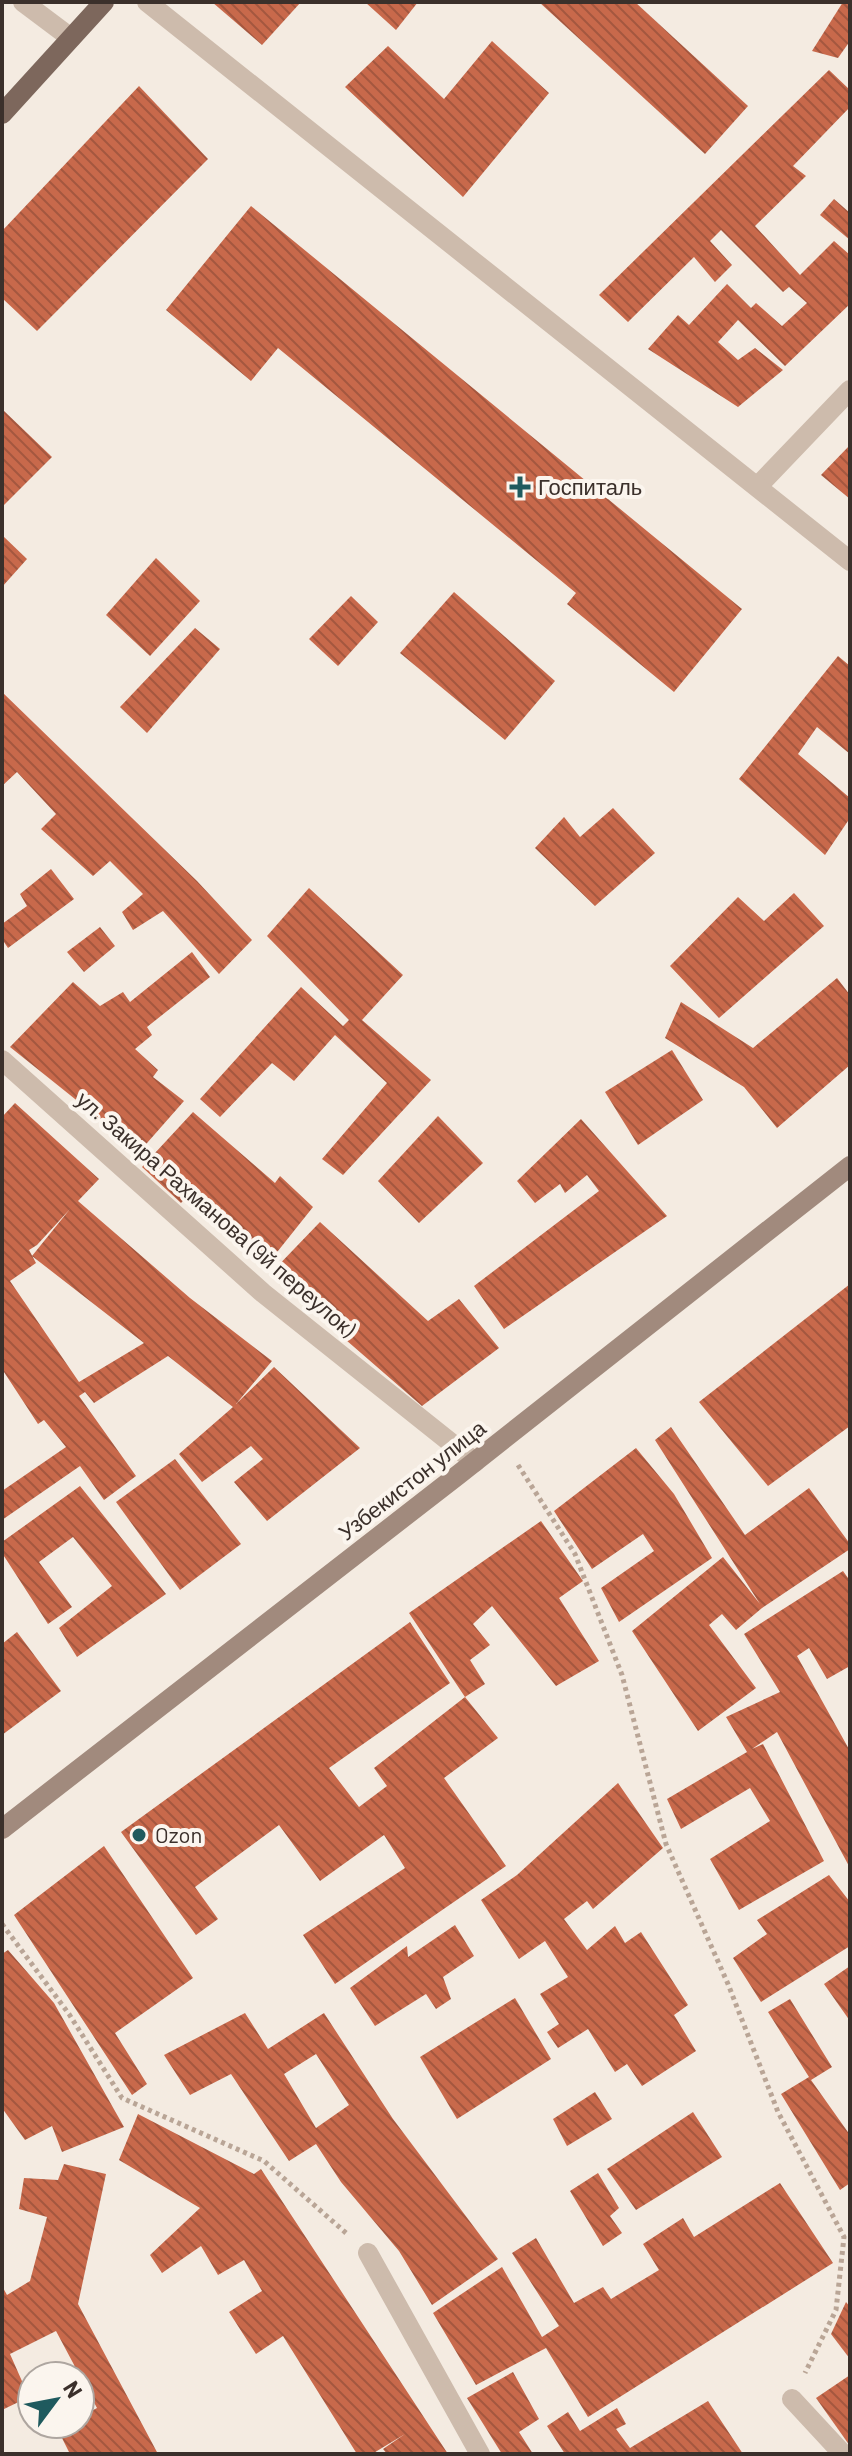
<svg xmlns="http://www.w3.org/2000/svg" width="852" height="2456" font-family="Barlow,sans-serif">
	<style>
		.building { fill: url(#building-back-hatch); fill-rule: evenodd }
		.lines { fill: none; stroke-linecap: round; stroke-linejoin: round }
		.path { stroke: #b9a596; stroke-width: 5; stroke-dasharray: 4 4; stroke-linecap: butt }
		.minor { stroke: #cdbbac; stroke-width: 20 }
		.tertiary { stroke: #cdbbac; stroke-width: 20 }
		.secondary { stroke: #a18a7d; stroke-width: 20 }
		.primary { stroke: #7d675c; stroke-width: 20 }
		.poi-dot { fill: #1f5a5e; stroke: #fbf5ee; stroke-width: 3 }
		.labels { text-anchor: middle; stroke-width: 8; stroke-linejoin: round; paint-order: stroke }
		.poi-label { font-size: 22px; fill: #3b302b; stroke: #fbf5ee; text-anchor: start }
		.street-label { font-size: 22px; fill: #3b302b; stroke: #fbf5ee }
	</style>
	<defs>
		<pattern id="building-back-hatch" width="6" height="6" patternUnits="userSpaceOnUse" patternTransform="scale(2)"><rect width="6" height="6" fill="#c8694b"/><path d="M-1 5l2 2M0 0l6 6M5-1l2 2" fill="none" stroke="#a4573f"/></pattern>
	</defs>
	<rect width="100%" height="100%" fill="#f4ebe1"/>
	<g class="building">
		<polygon points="212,2 301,2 262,45"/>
		<polygon points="365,2 418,2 396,30"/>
		<polygon points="539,2 635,2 748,106 705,154"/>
		<polygon points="843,2 850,2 850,41 838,58 812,51"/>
		<polygon points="492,41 549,93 463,197 345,87 388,46 444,99"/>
		<polygon points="829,70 850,90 850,107 793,166 806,176 755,226 800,275 834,241 850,255 850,304 785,366 738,320 718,342 738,360 755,348 783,370 738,407 648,349 678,315 689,325 727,284 751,308 756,303 782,326 807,303 789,287 783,292 721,230 710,241 732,265 715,282 694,257 628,322 599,295"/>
		<polygon points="139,86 208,159 37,331 2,298 2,231"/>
		<polygon points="834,199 850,213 850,240 820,215"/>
		<polygon points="251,206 742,609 674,692 567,604 576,593 278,348 251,381 166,310"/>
		<polygon points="2,409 52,457 2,507"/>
		<polygon points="850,445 850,499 821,475"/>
		<polygon points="2,535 27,559 2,587"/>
		<polygon points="156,558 200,601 150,656 106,615"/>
		<polygon points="454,592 555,681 505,740 400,653"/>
		<polygon points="351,596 378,622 338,666 309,639"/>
		<polygon points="195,628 220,649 147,733 120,707"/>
		<polygon points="838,656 850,666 850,754 817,727 798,754 850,798 850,818 825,855 739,779"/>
		<polygon points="2,692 197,881 252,940 219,974 163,911 133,930 122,912 143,894 110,861 93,876 41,829 56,814 17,772 2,786"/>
		<polygon points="613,808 655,853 595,906 535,848 564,817 580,837"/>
		<polygon points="51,869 74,899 8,948 2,939 2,924 27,906 20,894"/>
		<polygon points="309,888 403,975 362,1020 431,1080 343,1175 322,1159 387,1083 335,1035 294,1081 272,1063 220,1117 200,1099 301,987 343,1026 349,1020 267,936"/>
		<polygon points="794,893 824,926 719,1018 670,966 738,897 764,921"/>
		<polygon points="100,927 115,946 84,972 67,952"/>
		<polygon points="192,952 210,977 147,1027 152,1035 135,1049 158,1070 153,1077 184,1101 140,1151 10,1047 73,982 100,1006 123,992 130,1002"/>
		<polygon points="837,978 850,995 850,1065 777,1128 744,1087 665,1038 681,1002 753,1048"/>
		<polygon points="672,1050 703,1100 638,1145 605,1092"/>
		<path d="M15 1103 99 1179 78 1201 190 1298 272 1361 236 1404 274 1367 360 1448 267 1521 234 1482 263 1459 251 1446 202 1482 179 1454 233 1407 168 1356 94 1403 85 1392 79 1396 136 1476 104 1500 80 1466 2 1520V1491L66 1447 44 1420 38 1424 2 1369V1117ZM70 1209 32 1256 144 1343 79 1382 10 1281 36 1263 29 1250 37 1245Z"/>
		<polygon points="193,1112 275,1183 280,1176 313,1207 270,1261 189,1194 181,1203 142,1167"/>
		<polygon points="438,1116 483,1163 419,1223 378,1181"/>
		<polygon points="581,1119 667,1216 504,1329 474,1286 599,1191 587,1175 565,1193 560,1184 535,1203 517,1181"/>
		<polygon points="320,1222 428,1321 459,1299 499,1348 422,1406 270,1274"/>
		<polygon points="850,1284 850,1426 768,1486 699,1402"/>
		<polygon points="671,1427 745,1535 809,1488 850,1544 850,1549 762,1608 736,1630 722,1614 709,1625 756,1688 698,1731 632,1631 723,1557 760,1604 655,1440"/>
		<polygon points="636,1448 674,1494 712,1558 619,1622 601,1588 654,1551 643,1534 592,1569 554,1511"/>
		<polygon points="175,1459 241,1544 180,1590 116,1502"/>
		<polygon points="80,1486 166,1594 77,1657 59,1628 112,1586 73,1537 39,1562 72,1607 48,1624 2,1553 2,1542"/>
		<polygon points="541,1521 583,1581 559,1598 599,1661 556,1686 492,1606 473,1624 490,1645 470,1660 485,1684 465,1697 498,1738 444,1778 506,1866 335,1984 303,1935 405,1868 384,1835 320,1881 279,1825 195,1887 218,1919 196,1935 121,1832 410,1622 450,1683 329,1768 359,1807 387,1786 374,1768 465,1697 409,1613"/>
		<polygon points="843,1571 848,1578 850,1577 850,1666 827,1679 809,1648 797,1656 850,1751 850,1868 777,1732 752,1749 763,1744 824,1861 739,1910 710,1859 770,1821 750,1788 681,1829 667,1799 747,1752 726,1717 780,1692 744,1634"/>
		<polygon points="17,1632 61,1691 2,1735 2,1644"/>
		<polygon points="618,1783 663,1848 593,1909 587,1901 564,1919 587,1950 615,1926 625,1943 641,1932 688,2005 674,2015 696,2051 642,2086 627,2064 615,2072 588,2029 558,2048 547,2032 559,2024 540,1994 568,1977 545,1941 519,1959 481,1900 517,1875"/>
		<polygon points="104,1846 193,1978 115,2033 147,2084 132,2095 14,1915"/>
		<polygon points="829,1875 850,1902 850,1946 761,2002 733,1958 767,1934 757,1920"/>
		<polygon points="455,1925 474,1956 443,1977 451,1999 436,2009 426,1994 375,2026 350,1988 407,1946 408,1957"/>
		<polygon points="8,1950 54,2003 124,2127 62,2152 52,2126 25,2140 2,2108 2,1954"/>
		<polygon points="850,1966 850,2021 824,1984"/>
		<polygon points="515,1998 551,2059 457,2119 420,2057"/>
		<polygon points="790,1999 832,2067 811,2080 850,2135 850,2183 840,2190 781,2094 809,2077 768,2012"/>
		<path d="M245 2013 268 2049 324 2013 393 2119 498 2259 432 2305 399 2251 341 2182 316 2144 289 2161 231 2074 190 2095 164 2055ZM316 2054 349 2105 316 2128 284 2074Z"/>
		<polygon points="595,2092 612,2119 567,2146 553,2119"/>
		<polygon points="693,2112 722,2157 636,2210 607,2169"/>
		<polygon points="138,2114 254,2174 261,2169 448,2454 387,2454 383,2449 405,2434 372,2454 357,2454 283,2336 256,2354 229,2312 262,2291 244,2260 218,2275 201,2246 162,2273 150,2255 200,2208 119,2160"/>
		<polygon points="64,2164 106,2174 78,2304 158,2454 70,2454 55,2424 80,2424 80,2417 97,2408 56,2331 10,2354 29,2397 2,2410 2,2286 7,2295 30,2281 47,2217 19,2209 24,2178 58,2180"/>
		<polygon points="598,2173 619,2208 610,2216 622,2233 603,2246 570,2191"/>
		<polygon points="780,2183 833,2263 588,2417 546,2348 476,2385 433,2313 502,2267 542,2337 559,2326 512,2253 536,2238 574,2303 603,2287 611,2299 659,2270 643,2244 683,2218 694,2237"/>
		<polygon points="846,2302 850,2307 850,2359 831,2334"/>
		<polygon points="513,2372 539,2419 519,2432 533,2454 502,2454 467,2398"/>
		<polygon points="850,2375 850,2446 816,2398"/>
		<polygon points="708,2401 743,2454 565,2454 547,2426 568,2412 580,2431 617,2408 626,2424 616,2429 630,2448"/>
	</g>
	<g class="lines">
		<g class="path">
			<polyline points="518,1465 575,1554 622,1675 666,1844 728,1984 778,2112 844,2237 836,2310 805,2373"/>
			<polyline points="2,1924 69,2014 122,2098 264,2161 346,2233"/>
		</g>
		<g class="minor">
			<polyline points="758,486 850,390"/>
			<polyline points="2,1060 263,1293 475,1462"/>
			<polyline points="368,2253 480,2454"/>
			<polyline points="792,2399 843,2454"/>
		</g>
		<g class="tertiary">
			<polyline points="23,2 71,38"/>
			<polyline points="147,2 850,561"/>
		</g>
		<polyline class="secondary" points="2,1829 458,1475 850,1166"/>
		<polyline class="primary" points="2,114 104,2"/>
	</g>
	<g class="poi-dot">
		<path d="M516 475h8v8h8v8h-8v8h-8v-8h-8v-8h8z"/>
		<circle cx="139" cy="1835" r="8"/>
	</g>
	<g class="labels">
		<g class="poi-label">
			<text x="538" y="495">Госпиталь</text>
			<text x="155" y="1843">Ozon</text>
		</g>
		<g class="street-label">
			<text transform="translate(216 1214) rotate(41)" y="8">ул. Закира Рахманова (9й переулок)</text>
			<text transform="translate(412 1480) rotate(-38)" y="8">Узбекистон улица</text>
		</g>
	</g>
	<rect width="852" height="2456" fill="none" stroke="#3b302b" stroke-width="8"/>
	<g transform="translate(56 2400) rotate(58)"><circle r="38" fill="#fbf5ee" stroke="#aea6a0" stroke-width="2"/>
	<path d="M0-6L14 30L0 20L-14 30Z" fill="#1f5a5e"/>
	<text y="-12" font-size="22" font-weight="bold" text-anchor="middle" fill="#3b302b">N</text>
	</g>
</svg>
